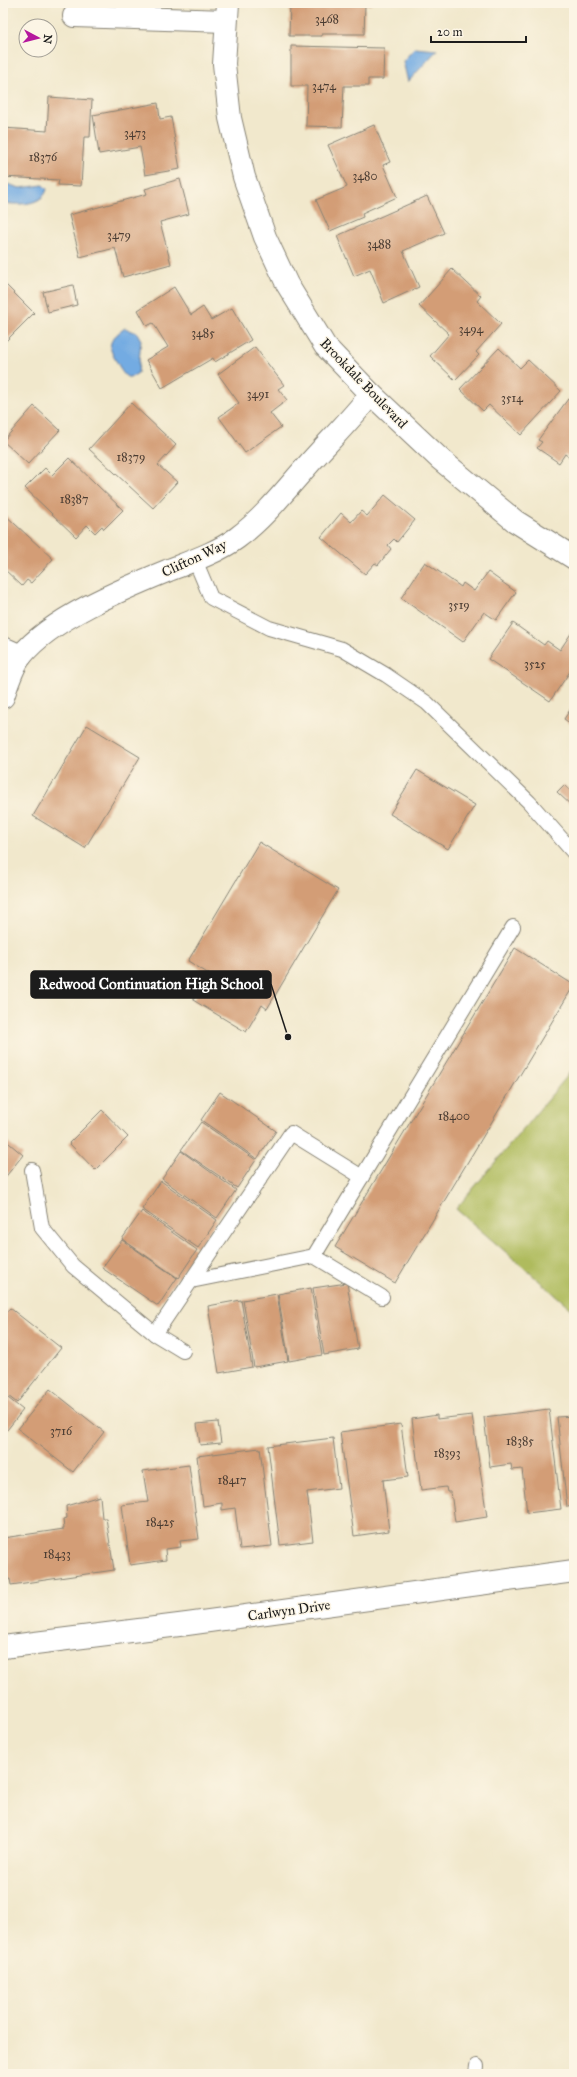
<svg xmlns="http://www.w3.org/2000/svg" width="577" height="2077" font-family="'IM FELL Great Primer',serif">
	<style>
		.green { fill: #afbb5d; stroke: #666c3c }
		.water { fill: #73abe2; stroke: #48647f }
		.building { fill: #d39d76 }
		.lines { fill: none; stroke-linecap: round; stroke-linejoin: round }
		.service-casing { stroke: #868274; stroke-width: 16 }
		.minor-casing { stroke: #868274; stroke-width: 24 }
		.service { stroke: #fff; stroke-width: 14 }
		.minor { stroke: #fff; stroke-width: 22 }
		.labels { text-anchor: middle; stroke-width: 3; stroke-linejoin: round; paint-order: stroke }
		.number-label { font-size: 12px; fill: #4a3c32 }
		.street-label { font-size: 14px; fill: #1c1c1c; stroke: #fcf5e5 }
		.leader { fill: none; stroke: #1c1c1c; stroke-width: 1.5 }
		.callout-dot { fill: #1c1c1c; stroke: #fcf5e5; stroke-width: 1.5 }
		.callout { fill: #1c1c1c; stroke: #1c1c1c; stroke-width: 1.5 }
		.callout-label { font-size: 15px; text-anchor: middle; font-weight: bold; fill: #fff }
	</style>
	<rect width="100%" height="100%" fill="#fcf5e5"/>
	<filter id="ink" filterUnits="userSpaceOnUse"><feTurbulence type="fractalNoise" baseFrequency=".025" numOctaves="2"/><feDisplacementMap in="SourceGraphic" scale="8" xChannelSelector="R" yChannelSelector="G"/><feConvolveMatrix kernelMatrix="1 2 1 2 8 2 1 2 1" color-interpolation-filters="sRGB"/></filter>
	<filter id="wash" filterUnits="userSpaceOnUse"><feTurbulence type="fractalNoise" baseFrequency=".012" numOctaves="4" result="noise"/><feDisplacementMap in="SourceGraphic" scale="16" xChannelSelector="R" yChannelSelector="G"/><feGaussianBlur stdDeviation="0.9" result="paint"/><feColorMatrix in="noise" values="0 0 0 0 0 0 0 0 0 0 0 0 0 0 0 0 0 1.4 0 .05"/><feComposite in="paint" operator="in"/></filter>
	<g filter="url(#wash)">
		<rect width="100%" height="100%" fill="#f1e8cc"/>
		<polygon class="green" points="574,1068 574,1311 456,1209"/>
		<g class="water">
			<polygon points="415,48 437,50 408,82 403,61"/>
			<path d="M7 184 20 188 43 185 47 189C43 206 17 205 3 203V185Z"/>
			<path d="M125 328 137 333 141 340 138 373 130 378C123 376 121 370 118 364 107 346 107 341 125 328Z"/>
		</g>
		<g id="blocks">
			<g class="building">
				<polygon points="290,3 372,3 372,5 365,4 364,34 322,34 322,36 289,36"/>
				<polygon points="291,46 384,48 383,79 368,79 368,86 344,86 342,127 306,126 307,86 291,86"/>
				<polygon points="49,97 92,100 90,137 84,137 81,186 58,185 59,180 3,177 3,128 47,131"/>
				<polygon points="158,103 160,119 171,117 180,169 145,175 140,147 99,154 93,115"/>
				<polygon points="374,125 390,162 383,165 397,197 362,213 363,217 330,231 316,200 347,187 328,145"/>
				<polygon points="180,179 189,214 160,222 171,264 123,277 115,248 80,257 69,215 147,194 145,189"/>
				<polygon points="427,196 444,233 403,251 419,287 384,303 370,269 354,276 337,236"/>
				<polygon points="452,269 481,296 477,301 501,324 476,352 479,355 455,380 430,356 449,334 419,306"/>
				<polygon points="3,282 34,313 3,344"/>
				<polygon points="73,285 77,305 48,312 43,292"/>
				<polygon points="174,287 191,315 203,307 211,320 232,308 251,340 215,362 213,358 162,388 146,360 168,347 153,323 147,326 138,310"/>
				<polygon points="255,347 284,385 278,389 287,400 270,413 281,427 245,453 219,417 239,403 218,374"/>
				<polygon points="499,348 520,368 528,360 561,391 521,435 489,405 483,411 460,389"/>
				<polygon points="568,399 574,404 574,461 565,454 559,463 537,448 542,442 538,440"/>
				<polygon points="131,403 176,445 158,465 177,482 153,508 89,449"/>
				<polygon points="34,406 60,430 28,464 3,441"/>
				<polygon points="69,458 123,510 104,529 102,526 95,533 87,525 76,537 25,488 45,468 52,475"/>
				<polygon points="385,495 415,520 397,542 394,539 388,545 391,549 378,565 375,563 365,574 321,537 341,513 351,522 361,511 367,516"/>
				<polygon points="3,513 53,559 31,583 27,580 22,586 3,568"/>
				<polygon points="425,562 461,587 463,583 474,591 488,572 516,592 496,620 484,612 463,642 401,598"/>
				<polygon points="513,623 544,645 547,641 560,650 574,629 574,672 571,670 550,701 488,659"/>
				<polygon points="574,704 574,726 564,719"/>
				<polygon points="87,725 140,757 85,848 33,816"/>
				<polygon points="417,770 475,805 448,849 390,814"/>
				<polygon points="564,785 574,794 574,808 557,792"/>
				<polygon points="259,842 338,890 267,1009 262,1005 246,1032 193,1000 209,974 188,961"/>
				<polygon points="515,948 574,985 395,1283 335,1247"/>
				<polygon points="220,1092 276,1131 257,1159 201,1120"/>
				<polygon points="102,1110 128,1137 95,1170 69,1143"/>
				<polygon points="201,1122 256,1160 237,1188 181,1150"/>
				<polygon points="3,1138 23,1155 3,1180"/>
				<polygon points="181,1151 236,1190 217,1218 162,1179"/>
				<polygon points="161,1181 217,1220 198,1248 142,1209"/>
				<polygon points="142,1211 197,1250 178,1278 122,1239"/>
				<polygon points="122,1240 177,1278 158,1306 102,1268"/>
				<polygon points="347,1283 358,1349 324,1355 313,1288"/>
				<polygon points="311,1288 322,1355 289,1361 278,1294"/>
				<polygon points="277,1294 288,1361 254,1367 243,1300"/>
				<polygon points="241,1300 252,1367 219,1373 208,1306"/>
				<polygon points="10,1308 61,1348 17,1403 3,1392 3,1316"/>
				<polygon points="50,1389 104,1432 73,1472 18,1429"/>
				<polygon points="3,1394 23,1410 3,1435"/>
				<polygon points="549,1409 561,1509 527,1513 522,1469 512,1470 511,1464 490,1467 484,1417"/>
				<polygon points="437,1415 437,1419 472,1415 487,1517 455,1522 451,1492 447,1492 446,1487 421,1490 412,1419"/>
				<polygon points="574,1416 574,1506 567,1507 557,1417"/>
				<polygon points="218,1422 221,1443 200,1445 197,1424"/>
				<polygon points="401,1424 408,1477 383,1480 389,1531 354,1536 340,1432"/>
				<polygon points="333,1438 339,1488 307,1492 313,1541 280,1545 268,1446"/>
				<polygon points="260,1448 272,1546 240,1549 235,1508 222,1510 222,1503 203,1506 197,1456"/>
				<polygon points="189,1465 199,1539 180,1541 181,1547 165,1549 166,1560 130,1565 122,1505 148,1502 143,1471"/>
				<polygon points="100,1496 102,1518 106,1518 114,1570 11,1585 10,1579 3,1581 3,1538 64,1529 63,1519 67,1518 66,1506"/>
			</g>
		</g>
	</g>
	<g filter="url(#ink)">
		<use href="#blocks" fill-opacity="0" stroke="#868274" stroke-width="1"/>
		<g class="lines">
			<g class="service-casing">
				<g id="service">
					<polyline points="195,560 211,598 269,628 342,649 386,675 427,703 529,802 574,853"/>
					<polyline points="32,1170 42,1228 73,1266 155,1334 183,1351"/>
					<polyline points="314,1256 513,927"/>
					<polyline points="191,1281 314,1256 382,1297"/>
					<polyline points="155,1334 291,1133 362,1177"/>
					<polyline points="476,2074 477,2066"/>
				</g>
			</g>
			<g class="minor-casing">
				<g id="minor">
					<polyline points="228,3 224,64 230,118 244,177 265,237 287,284 325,346 371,394 440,459 515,521 574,558"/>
					<polyline points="74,16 226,21"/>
					<polyline points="3,648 21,656"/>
					<path d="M3 697C7 685 13 666 21 656 51 618 125 588 169 570 192 561 218 552 237 538 266 517 291 483 315 457 334 436 354 416 371 394"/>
					<polyline points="3,1647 187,1624 574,1571"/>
				</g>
			</g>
			<use href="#service" class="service"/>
			<use href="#minor" class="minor"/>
		</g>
	</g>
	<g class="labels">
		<g class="number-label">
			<text x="327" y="23">3468</text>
			<text x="324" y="90">3474</text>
			<text x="135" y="137">3473</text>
			<text x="43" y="161">18376</text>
			<text x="365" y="180">3480</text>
			<text x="119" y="239">3479</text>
			<text x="379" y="248">3488</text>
			<text x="471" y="333">3494</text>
			<text x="203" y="337">3485</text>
			<text x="258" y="398">3491</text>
			<text x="512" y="402">3514</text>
			<text x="131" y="461">18379</text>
			<text x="74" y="503">18387</text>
			<text x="459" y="609">3519</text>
			<text x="535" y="668">3525</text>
			<text x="454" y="1120">18400</text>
			<text x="61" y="1435">3716</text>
			<text x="520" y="1445">18385</text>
			<text x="447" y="1457">18393</text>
			<text x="232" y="1484">18417</text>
			<text x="160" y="1526">18425</text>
			<text x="57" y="1558">18433</text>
		</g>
		<g class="street-label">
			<text transform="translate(364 383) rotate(46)" y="5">Brookdale Boulevard</text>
			<text transform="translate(194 558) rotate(-25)" y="5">Clifton Way</text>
			<text transform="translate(289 1610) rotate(-8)" y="5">Carlwyn Drive</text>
		</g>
	</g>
	<path class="leader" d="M288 1037L271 984"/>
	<circle class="callout-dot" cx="288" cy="1037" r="4"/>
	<rect class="callout" x="31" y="971" width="240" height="27" rx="4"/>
	<g class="callout-label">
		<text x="151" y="989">Redwood Continuation High School</text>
	</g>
	<rect width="577" height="2077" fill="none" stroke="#fcf5e5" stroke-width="16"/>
	<g transform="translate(38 38) rotate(97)"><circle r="19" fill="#fcf5e5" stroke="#a29e95"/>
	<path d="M0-3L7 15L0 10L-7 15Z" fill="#b5179e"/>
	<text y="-6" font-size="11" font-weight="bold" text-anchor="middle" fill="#1c1c1c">N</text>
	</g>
	<path d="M431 36v6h95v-6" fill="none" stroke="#1c1c1c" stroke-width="2"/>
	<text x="437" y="36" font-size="12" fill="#1c1c1c" stroke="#fcf5e5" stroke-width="3" paint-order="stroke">20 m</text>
</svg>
